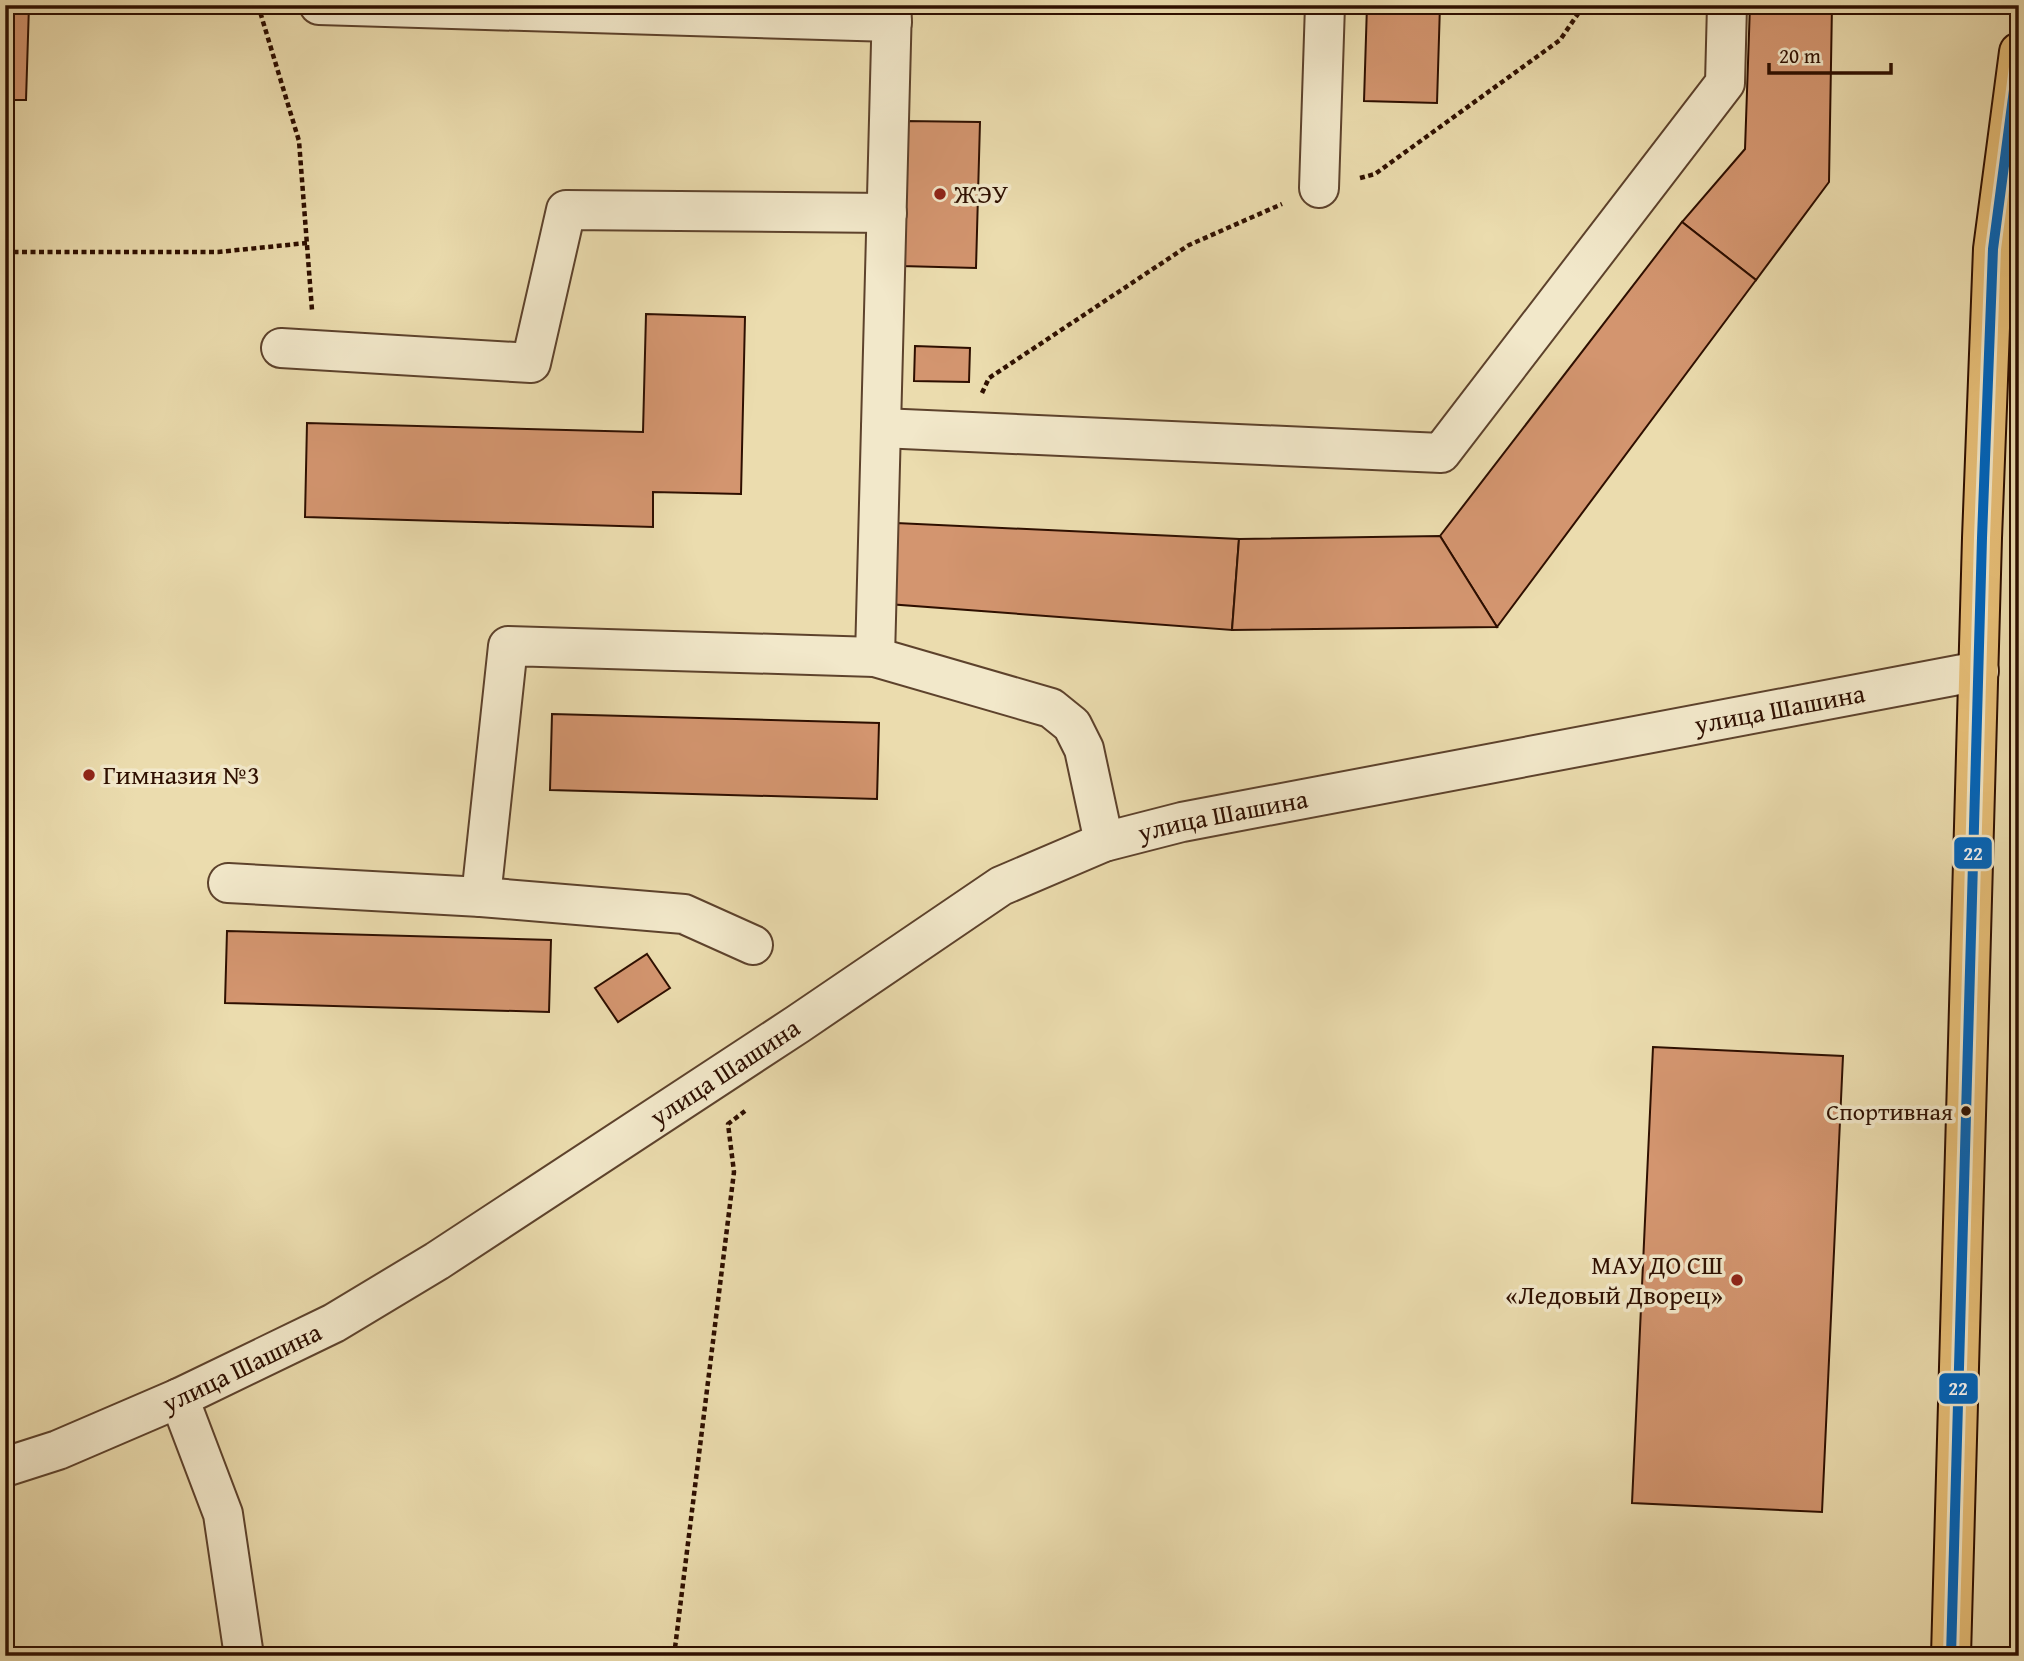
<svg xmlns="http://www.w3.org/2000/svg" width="2024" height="1661" font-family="'Gentium Book Plus',serif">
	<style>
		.building { fill: #d3956f; stroke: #2e0f00; stroke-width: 2 }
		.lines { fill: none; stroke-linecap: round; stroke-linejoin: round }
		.minor-casing { stroke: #5d422c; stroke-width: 42 }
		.major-casing { stroke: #2e0f00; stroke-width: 42 }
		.path { stroke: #2e0f00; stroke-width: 4.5; stroke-dasharray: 5 3.5; stroke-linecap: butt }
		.minor { stroke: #f2e8ca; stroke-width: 38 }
		.major { stroke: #e6be77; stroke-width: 38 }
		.bus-1-casing { stroke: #f2e8ca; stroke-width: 16 }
		.bus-1 { stroke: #0065bd; stroke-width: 10 }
		.poi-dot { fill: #8f2418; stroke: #f2e8ca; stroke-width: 2.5 }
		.bus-dot { fill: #2e0f00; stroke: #f2e8ca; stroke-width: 2.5 }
		.labels { text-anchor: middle; stroke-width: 7; stroke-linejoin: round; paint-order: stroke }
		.bus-label { font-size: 24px; fill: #2e0f00; stroke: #f2e8ca; text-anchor: end }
		.poi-label { font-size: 26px; fill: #2e0f00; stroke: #f2e8ca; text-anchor: start }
		.street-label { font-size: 26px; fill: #2e0f00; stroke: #f2e8ca }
		.line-badge { stroke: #f2e8ca; stroke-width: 2.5 }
		.badge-label { font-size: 19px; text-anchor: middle; font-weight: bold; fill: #fff }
	</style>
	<rect width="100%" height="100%" fill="#ebdcae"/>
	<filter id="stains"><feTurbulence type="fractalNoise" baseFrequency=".00286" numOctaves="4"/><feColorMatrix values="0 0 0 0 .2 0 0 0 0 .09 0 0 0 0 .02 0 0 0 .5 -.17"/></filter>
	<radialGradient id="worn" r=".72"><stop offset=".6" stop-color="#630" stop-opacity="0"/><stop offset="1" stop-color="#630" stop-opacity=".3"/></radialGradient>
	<g class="building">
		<polygon points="5,5 29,5 26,100 5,100"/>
		<polygon points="1367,5 1440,5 1437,103 1364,101"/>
		<polygon points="1750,5 1832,5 1829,182 1756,280 1682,222 1745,149"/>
		<polygon points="905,121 980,122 976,268 901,266"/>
		<polygon points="1682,222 1756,280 1497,627 1440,536"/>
		<polygon points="646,314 745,317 741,494 653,492 653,527 305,517 307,423 643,432"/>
		<polygon points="915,346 970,348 969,382 914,381"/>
		<polygon points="896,523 1239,539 1232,630 888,604"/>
		<polygon points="1440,536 1497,627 1232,630 1239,539"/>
		<polygon points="552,714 879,723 877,799 550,790"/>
		<polygon points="227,931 551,940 549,1012 225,1003"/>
		<polygon points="647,954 670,988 618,1022 595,988"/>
		<polygon points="1653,1047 1843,1056 1822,1512 1632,1503"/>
	</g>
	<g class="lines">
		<g class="minor-casing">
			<g id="minor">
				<polyline points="319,5 892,22"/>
				<polyline points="1319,188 1325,5"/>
				<polyline points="281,348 531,363 566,210 887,213"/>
				<polyline points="881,428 1441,453 1725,83 1727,5"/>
				<polyline points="875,657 892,5"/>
				<polyline points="228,883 481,897 684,914 753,945"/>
				<polyline points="481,897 508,646 875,657 1051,708 1072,725 1084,749 1104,842"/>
				<polyline points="179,1398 223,1514 244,1656"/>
				<path id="s1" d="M5 1467 58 1450 179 1398 334 1323 437 1261 798 1024 1001 886 1104 842 1182 822 1979 671"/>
			</g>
		</g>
		<g class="major-casing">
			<polyline id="major" points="1951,1656 1982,538 1993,249 2019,52"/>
		</g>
		<g class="path">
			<polyline points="258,5 299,141 312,310"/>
			<polyline points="1360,178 1375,174 1560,40 1584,5"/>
			<polyline points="5,252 218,252 307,243"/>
			<polyline points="982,393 989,378 1189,245 1282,204"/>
			<polyline points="674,1656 734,1172 728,1124 745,1111"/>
		</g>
		<use href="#minor" class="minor"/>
		<use href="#major" class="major"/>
		<g class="bus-1-casing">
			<polyline id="bus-1" points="1951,1656 1982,538 1993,249 2019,52"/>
		</g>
		<use href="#bus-1" class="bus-1"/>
	</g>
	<g class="poi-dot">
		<circle cx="940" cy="194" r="7"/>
		<circle cx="89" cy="775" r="7"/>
		<circle cx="1737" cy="1280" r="7"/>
	</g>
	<circle class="bus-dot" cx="1966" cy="1111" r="6"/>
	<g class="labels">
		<g class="bus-label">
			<text x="1953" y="1120">Спортивная</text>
		</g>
		<g class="poi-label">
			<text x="954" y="203">ЖЭУ</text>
			<text x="103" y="784">Гимназия №3</text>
			<text x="1723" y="1274" text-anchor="end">МАУ ДО СШ<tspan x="1723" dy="30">«Ледовый Дворец»</tspan></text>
		</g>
		<g class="street-label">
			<text dy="9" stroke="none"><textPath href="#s1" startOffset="1958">улица Шашина</textPath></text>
			<text dy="9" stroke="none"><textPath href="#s1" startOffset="1391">улица Шашина</textPath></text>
			<text dy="9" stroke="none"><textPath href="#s1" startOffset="824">улица Шашина</textPath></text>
			<text dy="9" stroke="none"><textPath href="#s1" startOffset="257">улица Шашина</textPath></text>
		</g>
	</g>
	<g class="line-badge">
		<rect x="1953" y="836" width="40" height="34" rx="7" fill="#0065bd"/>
		<rect x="1938" y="1372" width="41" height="33" rx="7" fill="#0065bd"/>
	</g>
	<g class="badge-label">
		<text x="1973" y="860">22</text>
		<text x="1958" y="1395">22</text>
	</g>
	<rect width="2024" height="1661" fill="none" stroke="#ebdcae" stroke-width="28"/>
	<rect x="7" y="7" width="2010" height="1647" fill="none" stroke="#2e0f00" stroke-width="3.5"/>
	<rect x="14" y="14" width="1996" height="1633" fill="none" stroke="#2e0f00" stroke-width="2"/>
	<path d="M1769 63v10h122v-10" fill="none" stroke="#2e0f00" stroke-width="3.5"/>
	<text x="1779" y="63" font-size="21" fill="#2e0f00" stroke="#f2e8ca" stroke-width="5" paint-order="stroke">20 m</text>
	<rect width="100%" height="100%" filter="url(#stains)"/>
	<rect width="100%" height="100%" fill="url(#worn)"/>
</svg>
